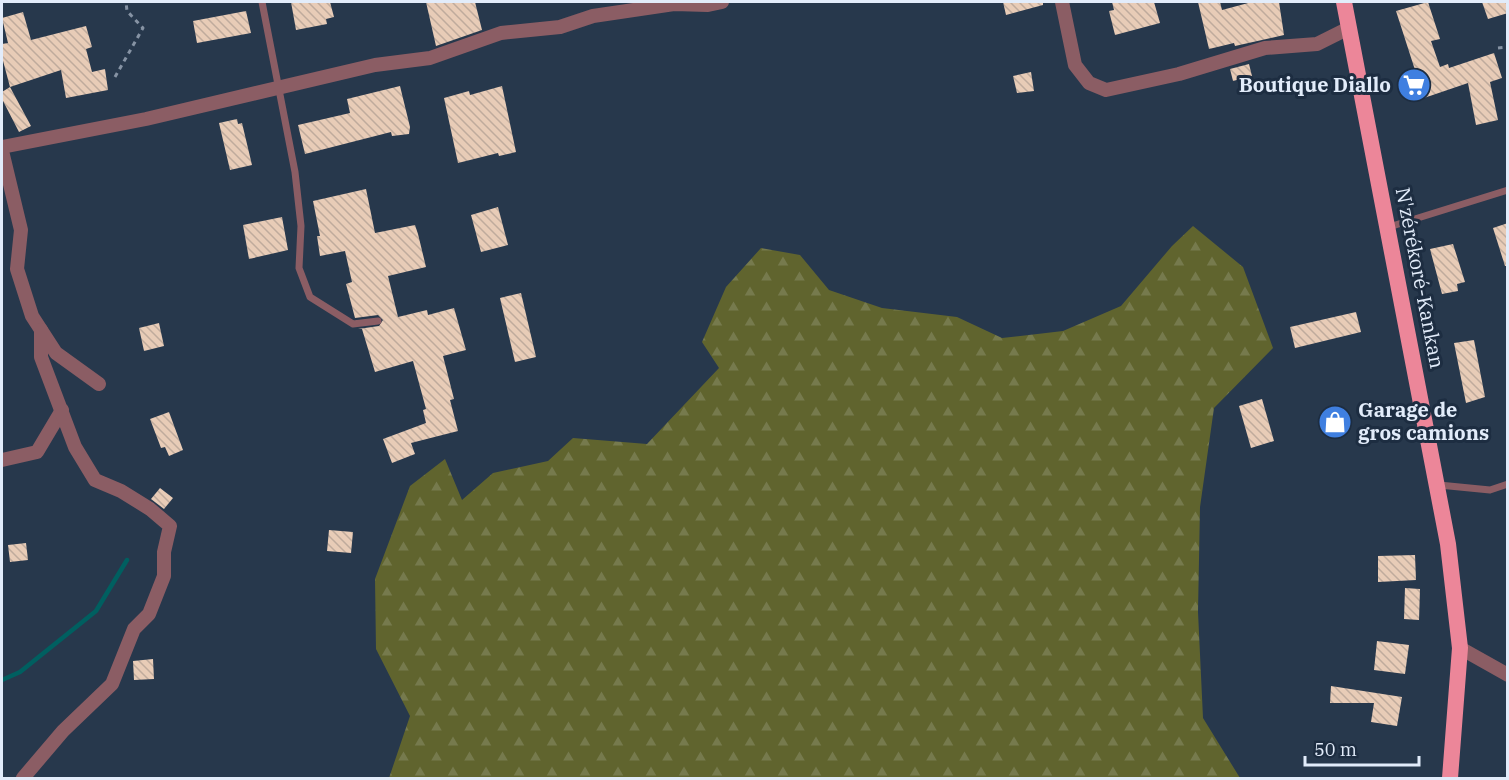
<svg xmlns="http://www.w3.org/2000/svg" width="1509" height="780" font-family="'IBM Plex Serif',serif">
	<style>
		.forest { fill: url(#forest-firs) }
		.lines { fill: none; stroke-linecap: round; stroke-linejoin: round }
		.stream { stroke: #005f60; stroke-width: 4.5 }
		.building { fill: url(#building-back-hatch) }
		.path { stroke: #8693a4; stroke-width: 3; stroke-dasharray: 4.5 4.5; stroke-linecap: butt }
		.service { stroke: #8b5d64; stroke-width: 7 }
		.minor { stroke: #8b5d64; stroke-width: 14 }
		.trunk { stroke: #ec8699; stroke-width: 16 }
		.labels { text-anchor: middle; stroke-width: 6; stroke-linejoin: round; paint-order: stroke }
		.poi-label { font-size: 20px; font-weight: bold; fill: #e2ecfa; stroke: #1d2d41; text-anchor: end }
		.street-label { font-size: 20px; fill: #e2ecfa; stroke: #1d2d41 }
	</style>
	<defs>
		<pattern id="forest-firs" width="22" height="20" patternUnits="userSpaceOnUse" patternTransform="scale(1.5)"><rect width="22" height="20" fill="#60642e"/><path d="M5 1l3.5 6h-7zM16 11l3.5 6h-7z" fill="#767a4d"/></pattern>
		<pattern id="building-back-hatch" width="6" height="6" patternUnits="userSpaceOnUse" patternTransform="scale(1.5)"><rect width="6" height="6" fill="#e8ccb7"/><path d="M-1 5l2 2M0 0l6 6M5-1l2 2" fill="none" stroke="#bfab9c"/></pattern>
	</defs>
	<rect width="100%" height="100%" fill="#27384c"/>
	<polygon class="forest" points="1193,226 1243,267 1273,348 1214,408 1200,507 1198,612 1203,718 1240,778 389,778 410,716 376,649 375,579 410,486 445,459 462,500 493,473 548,461 573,438 647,444 719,368 702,342 726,287 761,248 800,255 829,290 882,308 957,317 1002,338 1063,331 1121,306 1172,246"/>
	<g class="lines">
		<polyline class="stream" points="2,680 20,672 96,611 127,560"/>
	</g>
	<g class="building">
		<polygon points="291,2 330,2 334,17 326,19 327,24 296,30"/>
		<polygon points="426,2 475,2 482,30 436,46"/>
		<polygon points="1003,2 1043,2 1043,5 1006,15"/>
		<polygon points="1112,2 1154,2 1160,23 1115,35 1109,11 1114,10"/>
		<polygon points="1198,2 1220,2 1222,10 1252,2 1279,2 1284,35 1235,46 1234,43 1209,49"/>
		<polygon points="1428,2 1440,39 1431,41 1440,67 1448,64 1449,68 1494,53 1502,78 1490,82 1498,120 1476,125 1468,83 1424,98 1396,11"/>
		<polygon points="1482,2 1508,2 1508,13 1488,19"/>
		<polygon points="246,11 251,33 197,43 193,21"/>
		<polygon points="23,12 31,40 86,26 92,47 86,49 92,72 105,69 108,90 66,98 61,70 10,87 2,57 2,44 8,43 2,18"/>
		<polygon points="1249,64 1252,76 1233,81 1230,69"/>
		<polygon points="1031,72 1034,91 1017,93 1013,76"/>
		<polygon points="400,86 410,127 409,134 392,136 391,132 305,154 298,125 350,113 347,99"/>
		<polygon points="502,86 516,152 499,156 498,153 458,163 444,98 469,91 470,95"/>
		<polygon points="10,87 31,126 19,132 2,99 2,92"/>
		<polygon points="237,119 238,124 242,123 252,165 230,170 219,123"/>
		<polygon points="366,189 375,233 415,225 418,234 426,267 388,276 398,317 427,310 428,315 454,308 466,350 443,356 454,399 450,400 458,431 411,443 415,454 392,463 383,439 426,423 423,410 426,409 413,361 375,372 362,329 358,329 379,326 383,320 378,315 355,318 346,284 352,282 345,251 320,256 317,236 320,236 313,201"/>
		<polygon points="498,207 508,245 481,252 471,215"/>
		<polygon points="282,217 288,250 249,259 243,225"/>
		<polygon points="1508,223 1508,266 1505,266 1493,228"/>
		<polygon points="1453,244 1465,282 1457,284 1458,291 1442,294 1430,249"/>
		<polygon points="521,293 536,357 515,362 500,298"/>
		<polygon points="1356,312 1361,332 1295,348 1290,327"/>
		<polygon points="159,323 164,346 144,351 139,328"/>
		<polygon points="1474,340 1485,397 1466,403 1454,343"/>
		<polygon points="1262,399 1274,441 1251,448 1239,406"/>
		<polygon points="169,412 183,450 169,456 165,447 161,448 150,419"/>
		<polygon points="160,488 173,498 164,509 151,499"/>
		<polygon points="329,530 353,532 351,553 327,551"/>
		<polygon points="26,543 28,560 10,562 8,545"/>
		<polygon points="1415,555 1416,580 1378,582 1378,556"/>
		<polygon points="1405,588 1420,589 1419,620 1404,619"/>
		<polygon points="1377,641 1409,645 1405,674 1374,670"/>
		<polygon points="153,659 154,679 134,680 133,661"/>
		<polygon points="1331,686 1402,697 1397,726 1371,722 1374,703 1330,703"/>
	</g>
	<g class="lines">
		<g class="path">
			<polyline points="1498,48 1508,47"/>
			<polyline points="115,77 143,28 127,11 126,2"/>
		</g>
		<g class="service">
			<polyline points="262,2 295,172 301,226 299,268 310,297 353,324 378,321"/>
			<polyline points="1389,227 1508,190"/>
			<polyline points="1439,485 1490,490 1508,484"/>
		</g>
		<g class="minor">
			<polyline points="1062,2 1075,65 1089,83 1106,90 1179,74 1265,48 1317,44 1349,28"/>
			<polyline points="2,147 146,119 375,65 430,58 501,33 560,27 593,16 674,4 708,5 722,2"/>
			<polyline points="2,151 21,230 17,269 32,316 56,353 99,384"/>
			<polyline points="2,460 37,452 62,410"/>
			<polyline points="1460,648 1508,675"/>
			<polyline points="23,778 63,731 112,684 134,629 149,614 164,576 164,552 170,526 150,509 121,491 95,480 75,447 41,357 41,330"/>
		</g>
		<polyline class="trunk" points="1344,2 1448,544 1460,648 1450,778"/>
	</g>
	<defs>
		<g id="supermarket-disc" transform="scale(1.725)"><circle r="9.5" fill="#3f7fe0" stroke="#1d2d41"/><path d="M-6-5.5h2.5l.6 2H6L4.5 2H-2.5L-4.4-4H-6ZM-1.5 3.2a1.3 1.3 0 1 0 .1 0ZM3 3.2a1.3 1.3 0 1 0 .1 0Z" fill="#fff"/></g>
		<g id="shop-disc" transform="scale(1.725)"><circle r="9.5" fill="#3f7fe0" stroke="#1d2d41"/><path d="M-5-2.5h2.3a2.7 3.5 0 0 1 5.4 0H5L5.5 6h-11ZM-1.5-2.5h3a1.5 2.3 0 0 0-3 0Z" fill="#fff"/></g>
	</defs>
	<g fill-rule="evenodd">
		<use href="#supermarket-disc" x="1414" y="85"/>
		<use href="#shop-disc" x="1335" y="422"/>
	</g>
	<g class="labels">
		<g class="poi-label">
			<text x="1391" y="92">Boutique Diallo</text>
			<text x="1358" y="417" text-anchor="start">Garage de<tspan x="1358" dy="23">gros camions</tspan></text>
		</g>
		<g class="street-label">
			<text transform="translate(1420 278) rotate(79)" y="7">N'zérékoré-Kankan</text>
		</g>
	</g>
	<rect width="1509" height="780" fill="none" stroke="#e2ecfa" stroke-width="6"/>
	<path d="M1305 756v9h114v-9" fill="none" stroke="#e2ecfa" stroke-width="3"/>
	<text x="1314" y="756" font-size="18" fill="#e2ecfa" stroke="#1d2d41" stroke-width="4.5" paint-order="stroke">50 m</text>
</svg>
